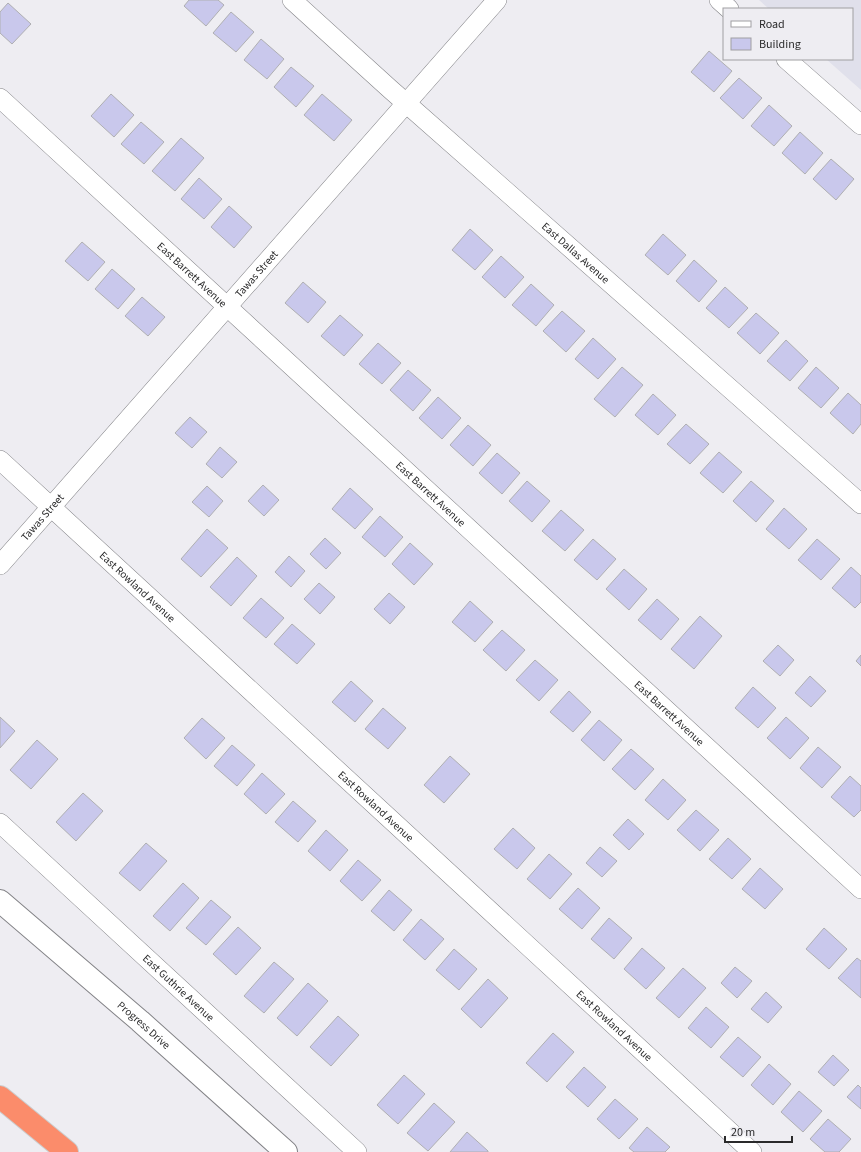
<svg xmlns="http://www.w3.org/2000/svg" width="861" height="1152" font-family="'Source Sans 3',sans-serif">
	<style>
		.built { fill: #e0e0eb }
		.building { fill: #c9c8ec; stroke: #afafb2 }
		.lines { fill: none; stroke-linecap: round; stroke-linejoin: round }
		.minor-casing { stroke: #838387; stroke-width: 20 }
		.secondary-casing { stroke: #838387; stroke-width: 24 }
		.motorway-casing { stroke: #ccc; stroke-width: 24 }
		.minor { stroke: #fff; stroke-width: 19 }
		.secondary { stroke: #fff; stroke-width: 22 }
		.motorway { stroke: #fb8c6b; stroke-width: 22 }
		.labels { text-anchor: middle; stroke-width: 3.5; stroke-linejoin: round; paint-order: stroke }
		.street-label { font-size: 11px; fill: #2a2a2b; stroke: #eeedf2 }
	</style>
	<rect width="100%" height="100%" fill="#eeedf2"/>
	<polygon class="built" points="759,0 861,0 861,90 826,59 852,59 852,9 769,9"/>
	<g class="building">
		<polygon points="189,0 218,0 224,5 206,26 184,6"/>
		<polygon points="8,3 31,24 12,44 0,33 0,12"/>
		<polygon points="231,12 254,32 236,52 213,33"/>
		<polygon points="261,39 284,59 267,79 244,60"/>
		<polygon points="709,51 732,71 714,92 691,72"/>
		<polygon points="291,67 314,86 296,107 274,87"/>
		<polygon points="739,78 762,98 743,119 720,98"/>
		<polygon points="111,94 134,115 114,137 91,116"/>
		<polygon points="322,94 352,120 334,141 304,115"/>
		<polygon points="769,105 792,126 774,146 751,126"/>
		<polygon points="141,122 164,142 144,164 121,144"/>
		<polygon points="800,132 823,153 805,174 782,153"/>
		<polygon points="181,138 204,158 175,191 152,171"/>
		<polygon points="831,159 854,179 836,200 813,179"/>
		<polygon points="199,178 222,199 204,219 181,199"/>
		<polygon points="229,206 252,227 234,248 211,227"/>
		<polygon points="470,229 493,250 475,270 452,250"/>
		<polygon points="663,234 686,255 668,275 645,255"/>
		<polygon points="82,242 105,262 88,281 65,261"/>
		<polygon points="501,256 524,277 505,298 482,277"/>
		<polygon points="694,260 717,281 699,302 676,281"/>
		<polygon points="112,269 135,289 118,309 95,289"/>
		<polygon points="303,282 326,302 308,323 285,303"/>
		<polygon points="531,284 554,305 536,326 512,305"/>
		<polygon points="725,287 748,308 729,328 706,308"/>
		<polygon points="142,297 165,317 148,336 125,316"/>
		<polygon points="562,311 585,331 566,352 543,331"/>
		<polygon points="756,313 779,333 760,354 737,333"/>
		<polygon points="340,315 363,335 344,356 321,336"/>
		<polygon points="593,338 616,359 598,379 575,359"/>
		<polygon points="786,340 808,361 790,381 767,361"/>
		<polygon points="378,343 401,363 382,384 359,364"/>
		<polygon points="622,367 643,385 615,417 594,399"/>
		<polygon points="816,367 839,388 821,408 798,388"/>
		<polygon points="408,370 431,390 413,411 390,390"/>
		<polygon points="848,393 861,405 861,424 853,434 830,413"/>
		<polygon points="653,394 676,415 658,435 635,415"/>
		<polygon points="438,397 461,418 442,439 419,418"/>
		<polygon points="190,417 207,432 192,448 175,433"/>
		<polygon points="686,424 709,444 690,464 667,444"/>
		<polygon points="468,425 491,445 473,466 450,445"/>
		<polygon points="220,447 237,462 222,478 206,464"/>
		<polygon points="719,452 742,472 723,493 700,473"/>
		<polygon points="497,453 520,473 502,494 479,473"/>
		<polygon points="527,481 550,501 532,522 509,501"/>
		<polygon points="751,481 774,501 756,522 733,501"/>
		<polygon points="263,485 279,500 264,516 248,501"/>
		<polygon points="207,486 223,501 209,517 192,502"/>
		<polygon points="350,488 373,509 355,529 332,509"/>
		<polygon points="784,508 807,529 789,549 766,529"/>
		<polygon points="561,510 584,530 565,551 542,531"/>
		<polygon points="380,516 403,537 385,557 362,537"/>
		<polygon points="207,529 228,548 201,577 181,559"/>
		<polygon points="325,538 341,553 326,569 310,554"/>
		<polygon points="593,539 616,559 597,580 574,560"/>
		<polygon points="817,539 840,559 821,580 798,560"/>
		<polygon points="410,543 433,564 414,585 392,564"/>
		<polygon points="289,556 305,571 291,587 275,572"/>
		<polygon points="237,557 257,576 231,606 210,587"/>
		<polygon points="851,567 861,576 861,602 855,608 832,588"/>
		<polygon points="624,569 647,589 629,610 606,589"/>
		<polygon points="319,583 335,597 320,614 304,599"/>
		<polygon points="389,593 405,607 390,624 374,609"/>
		<polygon points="261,598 284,618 266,638 243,618"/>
		<polygon points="657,599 679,619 661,640 638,620"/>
		<polygon points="470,601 493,622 475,642 452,622"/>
		<polygon points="700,616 722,636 694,669 671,649"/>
		<polygon points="292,624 315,644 297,664 274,644"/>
		<polygon points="502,630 525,650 506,671 483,650"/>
		<polygon points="778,645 794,660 780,676 763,661"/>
		<polygon points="861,655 861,666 856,661"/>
		<polygon points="535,660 558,680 539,701 516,680"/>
		<polygon points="810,676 826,691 811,707 795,693"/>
		<polygon points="351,681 373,701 355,722 332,702"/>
		<polygon points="753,687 776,708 758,728 735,708"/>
		<polygon points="569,691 591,712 573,732 550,712"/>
		<polygon points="383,708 406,728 388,749 365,729"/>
		<polygon points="0,717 15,731 0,748"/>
		<polygon points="786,717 809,738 790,759 767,738"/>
		<polygon points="202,718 225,738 206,759 184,738"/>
		<polygon points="599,720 622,740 604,761 581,740"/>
		<polygon points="37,740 58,759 31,789 10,770"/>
		<polygon points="232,745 255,765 237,786 214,766"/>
		<polygon points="818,747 841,767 822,788 800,768"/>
		<polygon points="631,749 654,769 635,790 612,769"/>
		<polygon points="450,756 470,774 444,803 424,785"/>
		<polygon points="262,773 285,794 266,814 244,794"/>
		<polygon points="850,776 861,786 861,810 854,817 831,797"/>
		<polygon points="663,779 686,800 668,820 645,800"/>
		<polygon points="83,793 103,811 76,841 56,822"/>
		<polygon points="293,801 316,821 298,842 275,822"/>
		<polygon points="696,810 719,830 700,851 677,830"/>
		<polygon points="628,819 644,834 629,850 613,835"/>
		<polygon points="513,828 535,848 517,869 494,849"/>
		<polygon points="326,830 348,850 330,871 308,851"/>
		<polygon points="728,838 751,859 732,879 709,859"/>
		<polygon points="146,843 167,861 140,891 119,873"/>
		<polygon points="600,847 617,861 602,877 586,863"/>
		<polygon points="549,854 572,874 550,899 527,879"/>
		<polygon points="358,860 381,880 362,901 340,881"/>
		<polygon points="760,868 783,889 765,909 742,889"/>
		<polygon points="183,883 199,898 170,931 153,916"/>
		<polygon points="578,888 600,908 582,929 559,909"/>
		<polygon points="389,890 412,910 394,931 371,911"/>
		<polygon points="211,900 231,917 206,945 186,928"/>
		<polygon points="609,918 632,938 614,959 591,939"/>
		<polygon points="421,919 444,939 425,960 403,940"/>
		<polygon points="238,927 261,948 236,975 213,954"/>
		<polygon points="824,928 847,949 829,969 806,949"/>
		<polygon points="642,948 665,968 646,989 624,969"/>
		<polygon points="454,949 477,969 459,990 436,970"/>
		<polygon points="857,958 861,961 861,998 838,978"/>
		<polygon points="274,962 294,979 264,1013 244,996"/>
		<polygon points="735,967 752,981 737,998 721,983"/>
		<polygon points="683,968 706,988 679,1018 656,998"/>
		<polygon points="488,979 508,998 481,1028 461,1009"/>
		<polygon points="308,983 328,1001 297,1036 277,1018"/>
		<polygon points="766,992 782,1007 768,1023 751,1009"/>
		<polygon points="706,1007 729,1027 711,1048 688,1028"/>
		<polygon points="338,1016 359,1035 331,1066 310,1047"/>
		<polygon points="553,1033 574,1052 547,1082 526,1063"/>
		<polygon points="738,1037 761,1057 743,1077 720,1057"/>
		<polygon points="833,1055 849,1070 834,1086 818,1072"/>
		<polygon points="769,1064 791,1084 773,1105 751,1085"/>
		<polygon points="584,1067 606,1087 588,1107 566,1087"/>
		<polygon points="404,1075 425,1094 398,1124 377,1105"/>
		<polygon points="858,1085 861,1088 861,1109 847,1097"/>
		<polygon points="799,1091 822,1111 803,1132 781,1112"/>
		<polygon points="615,1099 638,1119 619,1139 597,1119"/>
		<polygon points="434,1103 455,1122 428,1151 407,1133"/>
		<polygon points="828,1119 851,1139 839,1152 825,1152 810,1139"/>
		<polygon points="647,1127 670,1147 665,1152 634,1152 629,1148"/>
		<polygon points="467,1132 488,1151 488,1152 450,1152"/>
	</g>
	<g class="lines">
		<g class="minor-casing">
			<g id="minor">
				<path id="s1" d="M292 0 390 89 861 504"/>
				<polyline points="719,0 729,9"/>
				<polyline points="786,59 861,125"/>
				<path id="s2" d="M0 98 861 889"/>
				<path id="s3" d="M0 460 752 1152"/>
				<path id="s4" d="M0 565 497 0"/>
				<path id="s5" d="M0 823 357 1152"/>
			</g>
		</g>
		<g class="secondary-casing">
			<g id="secondary">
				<path id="s6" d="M0 901 140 1021 286 1152"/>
			</g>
		</g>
		<g class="motorway-casing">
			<polyline id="motorway" points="0,1097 67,1152"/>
		</g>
		<use href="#minor" class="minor"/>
		<use href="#secondary" class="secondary"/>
		<use href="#motorway" class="motorway"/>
	</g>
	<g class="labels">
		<g class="street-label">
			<text dy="4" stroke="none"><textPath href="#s1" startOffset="380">East Dallas Avenue</textPath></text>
			<text dy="4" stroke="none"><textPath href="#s2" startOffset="261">East Barrett Avenue</textPath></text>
			<text dy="4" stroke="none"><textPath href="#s4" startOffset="388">Tawas Street</textPath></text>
			<text dy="4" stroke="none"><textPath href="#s2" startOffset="585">East Barrett Avenue</textPath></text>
			<text dy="4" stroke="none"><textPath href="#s4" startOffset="64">Tawas Street</textPath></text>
			<text dy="4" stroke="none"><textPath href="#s3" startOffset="187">East Rowland Avenue</textPath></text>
			<text dy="4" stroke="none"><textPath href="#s2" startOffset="909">East Barrett Avenue</textPath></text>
			<text dy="4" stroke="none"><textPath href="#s3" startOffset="511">East Rowland Avenue</textPath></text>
			<text dy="4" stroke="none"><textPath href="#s5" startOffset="243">East Guthrie Avenue</textPath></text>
			<text dy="4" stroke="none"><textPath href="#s6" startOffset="190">Progress Drive</textPath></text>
			<text dy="4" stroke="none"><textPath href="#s3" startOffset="835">East Rowland Avenue</textPath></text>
		</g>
	</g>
	<rect x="723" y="8" width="130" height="52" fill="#eeedf2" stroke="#a09fa2"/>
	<rect x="731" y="21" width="20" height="6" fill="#ffffff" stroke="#a09fa2"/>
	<text x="759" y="28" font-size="12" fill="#2a2a2b">Road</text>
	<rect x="731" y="38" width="20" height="12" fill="#c9c8ec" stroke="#a09fa2"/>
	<text x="759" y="48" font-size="12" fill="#2a2a2b">Building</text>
	<path d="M725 1136v6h67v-6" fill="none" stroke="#2a2a2b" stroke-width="2"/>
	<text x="731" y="1136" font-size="12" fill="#2a2a2b" stroke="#eeedf2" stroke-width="3" paint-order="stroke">20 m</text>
</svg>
